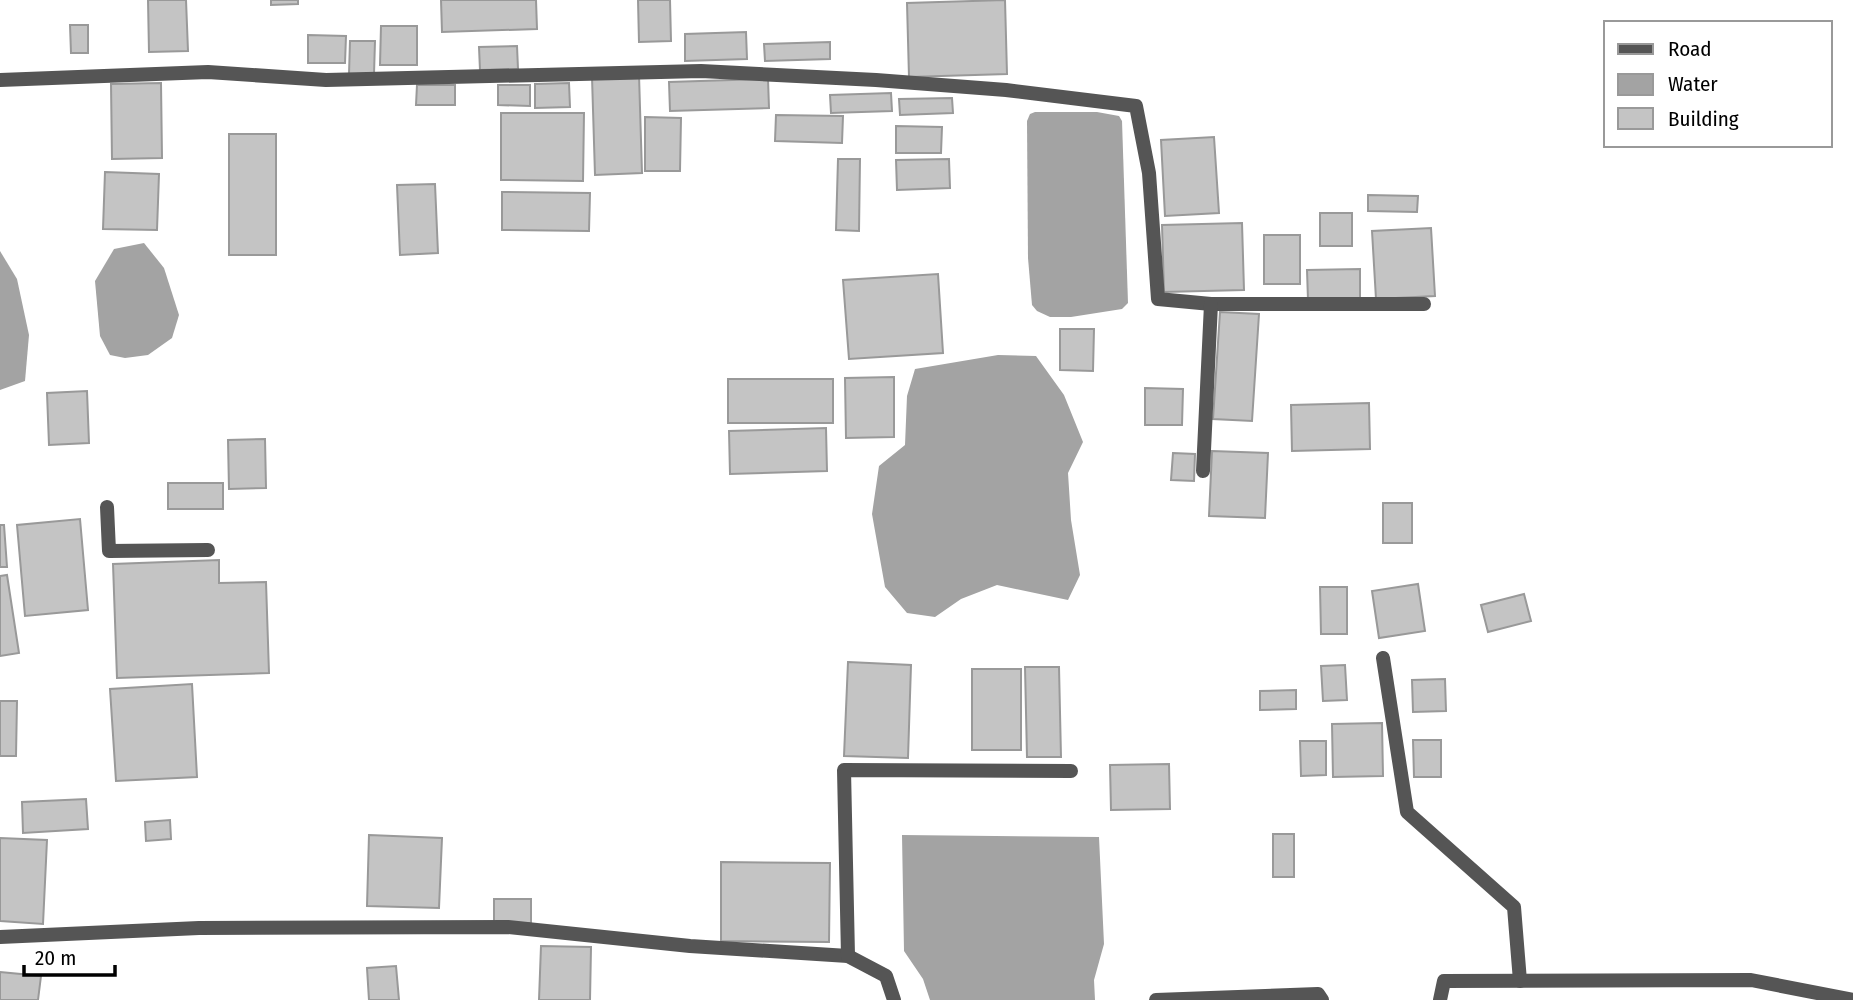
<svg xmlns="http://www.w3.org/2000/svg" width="1853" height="1000" font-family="'Fira Sans Condensed',sans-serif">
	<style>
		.water { fill: #a3a3a3 }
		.building { fill: #c4c4c4; stroke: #999; stroke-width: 2 }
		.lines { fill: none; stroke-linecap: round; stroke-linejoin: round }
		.street { stroke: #555; stroke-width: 14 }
	</style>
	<rect width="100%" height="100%" fill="#fff"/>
	<g class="water">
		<polygon points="1035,112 1097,112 1119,116 1122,121 1128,303 1122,309 1071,317 1050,317 1037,311 1032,305 1028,258 1027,121 1030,114"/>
		<polygon points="144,243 164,268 179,315 172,338 148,355 125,358 110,355 100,336 95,281 114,249"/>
		<polygon points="0,251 17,279 29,335 25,381 0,390"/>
		<polygon points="998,355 1036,356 1064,395 1083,442 1068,473 1071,520 1080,575 1068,600 997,585 961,599 935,617 907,613 885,587 872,514 879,466 905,445 907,396 915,369"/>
		<polygon points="902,835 1099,837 1104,944 1094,980 1095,1000 930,1000 923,979 904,951"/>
	</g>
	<g class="building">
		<polygon points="148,0 186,0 188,51 149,52"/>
		<polygon points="271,0 298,0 298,4 271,5"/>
		<polygon points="441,0 536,0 537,29 442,32"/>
		<polygon points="638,0 670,0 671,41 639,42"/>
		<polygon points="1005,0 1007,74 909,77 907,3"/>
		<polygon points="70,25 88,25 88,53 71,53"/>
		<polygon points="381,26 417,26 417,65 380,65"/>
		<polygon points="746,32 747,59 685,61 685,34"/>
		<polygon points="308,35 346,36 345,63 308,63"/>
		<polygon points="350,41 375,41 374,74 349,74"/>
		<polygon points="830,42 830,59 765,61 764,44"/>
		<polygon points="517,46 518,69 480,70 479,47"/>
		<polygon points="639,75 642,173 595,175 592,77"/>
		<polygon points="768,79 769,108 670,111 669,82"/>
		<polygon points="161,83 162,158 112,159 111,84"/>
		<polygon points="569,83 570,107 535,108 535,84"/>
		<polygon points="417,85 455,85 455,105 416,105"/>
		<polygon points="498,85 530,85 530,106 498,105"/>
		<polygon points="891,93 892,111 831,113 830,95"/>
		<polygon points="952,98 953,113 900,115 899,99"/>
		<polygon points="501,113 584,113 583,181 501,180"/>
		<polygon points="776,115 843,116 842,143 775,141"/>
		<polygon points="645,117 681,118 680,171 645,171"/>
		<polygon points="896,126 942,127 941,153 896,153"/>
		<rect x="229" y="134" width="47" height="121"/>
		<polygon points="1214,137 1219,213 1165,216 1161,140"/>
		<polygon points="838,159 860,159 859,231 836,230"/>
		<polygon points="949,159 950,188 897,190 896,160"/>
		<polygon points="105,172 159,174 157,230 103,229"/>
		<polygon points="435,184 438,253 400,255 397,185"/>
		<polygon points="502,192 590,193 589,231 502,230"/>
		<polygon points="1368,195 1418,196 1417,212 1368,211"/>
		<rect x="1320" y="213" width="32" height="33"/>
		<polygon points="1242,223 1244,290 1164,292 1162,225"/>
		<polygon points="1431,228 1435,296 1376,299 1372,231"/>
		<rect x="1264" y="235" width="36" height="49"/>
		<polygon points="1360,269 1360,299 1308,300 1307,270"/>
		<polygon points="938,274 943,353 849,359 843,280"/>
		<polygon points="1220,312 1259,314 1252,421 1213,419"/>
		<polygon points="1060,329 1094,329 1093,371 1060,370"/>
		<polygon points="894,377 894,437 846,438 845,378"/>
		<rect x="728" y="379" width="105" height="44"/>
		<polygon points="1145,388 1183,389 1182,425 1145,425"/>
		<polygon points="87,391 89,443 49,445 47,393"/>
		<polygon points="1369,403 1370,449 1292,451 1291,405"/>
		<polygon points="826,428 827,471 730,474 729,431"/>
		<polygon points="265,439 266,488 229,489 228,440"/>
		<polygon points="1212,451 1268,453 1265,518 1209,516"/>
		<polygon points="1173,453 1195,454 1194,481 1171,480"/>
		<rect x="168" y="483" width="55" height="26"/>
		<rect x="1383" y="503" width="29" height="40"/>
		<polygon points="80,519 88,610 25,616 17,525"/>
		<polygon points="0,525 4,525 7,567 0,567"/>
		<polygon points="219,560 219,583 266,582 269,673 117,678 113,564"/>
		<polygon points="7,575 19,653 0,656 0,576"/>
		<polygon points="1418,584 1425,631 1379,638 1372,591"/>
		<polygon points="1320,587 1347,587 1347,634 1321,634"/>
		<polygon points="1524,594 1531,621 1488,632 1481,605"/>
		<polygon points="848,662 911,665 908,758 844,756"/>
		<polygon points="1345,665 1347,700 1323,701 1321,666"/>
		<polygon points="1025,667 1059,667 1061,757 1027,757"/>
		<rect x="972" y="669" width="49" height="81"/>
		<polygon points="1445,679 1446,711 1413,712 1412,680"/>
		<polygon points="192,684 197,777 116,781 110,689"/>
		<polygon points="1296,690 1296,709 1260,710 1260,691"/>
		<polygon points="0,701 17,701 16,756 0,756"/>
		<polygon points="1382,723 1383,776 1333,777 1332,724"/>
		<polygon points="1413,740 1441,740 1441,777 1414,777"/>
		<polygon points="1300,741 1326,741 1326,775 1301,776"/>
		<polygon points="1169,764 1170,809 1111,810 1110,765"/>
		<polygon points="86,799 88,829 23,833 22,802"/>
		<polygon points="170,820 171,839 146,841 145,822"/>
		<rect x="1273" y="834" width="21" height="43"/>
		<polygon points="369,835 442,838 439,908 367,906"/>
		<polygon points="0,838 47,840 43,924 0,921"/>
		<polygon points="721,862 830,863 829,942 721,941"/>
		<rect x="494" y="899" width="37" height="24"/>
		<polygon points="541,946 591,947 590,1000 539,1000"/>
		<polygon points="396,966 399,1000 369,1000 367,968"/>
		<polygon points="0,972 41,976 38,1000 0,1000"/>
	</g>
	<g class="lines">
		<g class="street">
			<polyline points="0,80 208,72 326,80 701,71 876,80 1006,90 1136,106 1149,173 1158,299 1211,304 1424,304"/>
			<polyline points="1203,471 1211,304"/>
			<polyline points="107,507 109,551 208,550"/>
			<polyline points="1383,658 1407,812 1514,907 1520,981"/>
			<polyline points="0,937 199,928 508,927 690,946 848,956 886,976 894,1000"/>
			<polyline points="848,956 844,770 1071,771"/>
			<polyline points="1156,1000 1318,994 1322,1000"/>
			<polyline points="1440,1000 1444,981 1751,980 1853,1000"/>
		</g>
	</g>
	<rect x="1604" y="21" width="228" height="126" fill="#ffffff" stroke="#999999" stroke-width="2"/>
	<rect x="1618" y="44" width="35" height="10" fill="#555555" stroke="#999999" stroke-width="2"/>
	<text x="1668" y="56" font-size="21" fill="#000000">Road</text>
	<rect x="1618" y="74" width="35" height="21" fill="#a3a3a3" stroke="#999999" stroke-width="2"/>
	<text x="1668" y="91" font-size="21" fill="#000000">Water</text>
	<rect x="1618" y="108" width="35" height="21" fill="#c4c4c4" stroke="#999999" stroke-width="2"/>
	<text x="1668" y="126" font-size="21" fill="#000000">Building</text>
	<path d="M24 965v10h91v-10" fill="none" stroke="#000000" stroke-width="3.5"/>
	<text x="35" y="965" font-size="21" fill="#000000" stroke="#ffffff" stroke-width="5" paint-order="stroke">20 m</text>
</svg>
